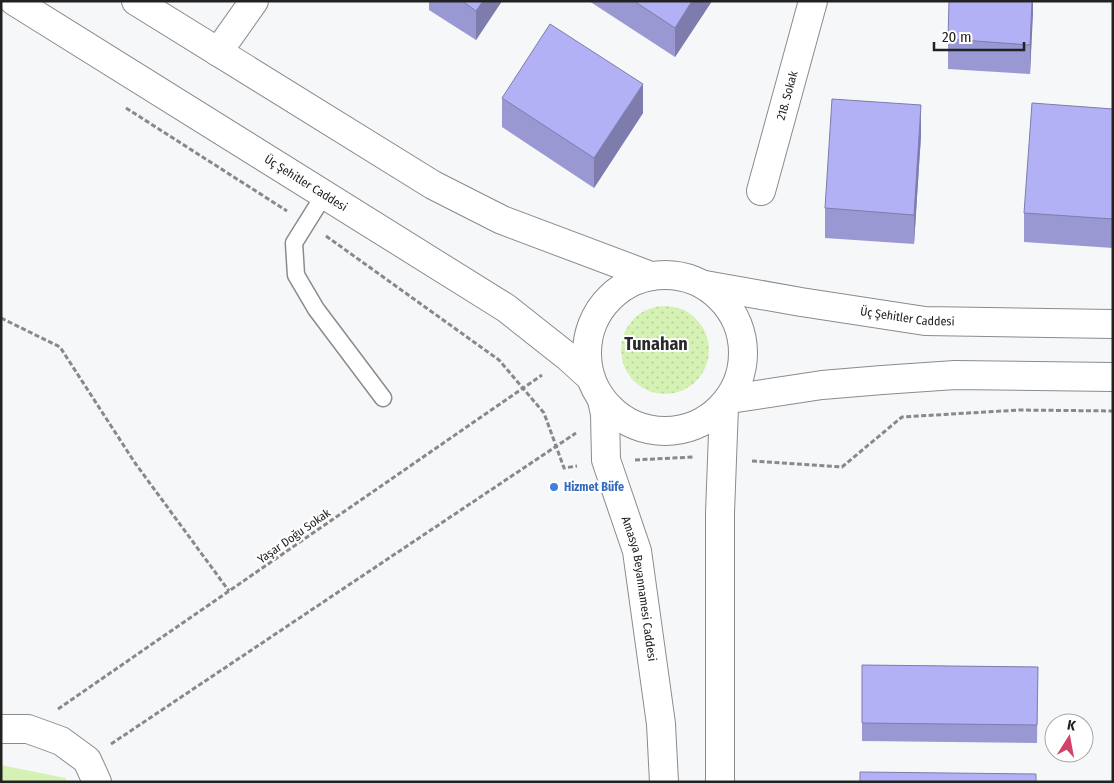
<svg xmlns="http://www.w3.org/2000/svg" width="1114" height="783" font-family="'Fira Sans Condensed',sans-serif">
	<style>
		.grass { fill: url(#grass-dots) }
		.park { fill: #d5f2b4 }
		.lines { fill: none; stroke-linecap: round; stroke-linejoin: round }
		.service-casing { stroke: #8a8b8d; stroke-width: 19 }
		.minor-casing { stroke: #8a8b8d; stroke-width: 30 }
		.secondary-casing { stroke: #8a8b8d; stroke-width: 30 }
		.path { stroke: #88898a; stroke-width: 3; stroke-dasharray: 5 2.5; stroke-linecap: butt }
		.service { stroke: #fff; stroke-width: 16 }
		.minor { stroke: #fff; stroke-width: 28 }
		.secondary { stroke: #fff; stroke-width: 28 }
		.wall { fill: #9998d3 }
		.shaded-wall { fill: #7d7cac }
		.building { fill: #b2b1f5; stroke: #7d7cac }
		.shop-dot { fill: #3f7fe0; stroke: #fff; stroke-width: 2 }
		.labels { text-anchor: middle; stroke-width: 4; stroke-linejoin: round; paint-order: stroke }
		.street-label { font-size: 12px; fill: #222223; stroke: #fff }
		.shop-label { font-size: 12px; font-weight: bold; fill: #366cbe; stroke: #fff; text-anchor: start }
		.district-label { font-size: 18px; font-weight: bold; fill: #292a2b; stroke: #fff }
	</style>
	<defs>
		<pattern id="grass-dots" width="8" height="8" patternUnits="userSpaceOnUse" patternTransform="scale(1.25)"><rect width="8" height="8" fill="#d5f2b4"/><path d="M2 2h.1M6 6h.1" fill="none" stroke="#b7cf9a" stroke-width="1.8" stroke-linecap="round"/></pattern>
	</defs>
	<rect width="100%" height="100%" fill="#f6f7f9"/>
	<circle class="grass" cx="665" cy="350" r="44"/>
	<polygon class="park" points="1,765 65,778 68,782 1,782"/>
	<g class="lines">
		<g class="service-casing">
			<polyline id="service" points="324,195 294,243 296,275 316,309 383,398"/>
		</g>
		<g class="minor-casing">
			<g id="minor">
				<polyline points="218,52 254,1"/>
				<path id="s1" d="M761 191 813 1"/>
				<polyline points="1,729 28,729 61,741 87,760 97,782"/>
			</g>
		</g>
		<g class="secondary-casing">
			<g id="secondary">
				<path id="s2" d="M14 1 506 308 568 357 589 376"/>
				<polyline points="136,1 433,185 502,220 651,276"/>
				<circle cx="665" cy="353" r="78"/>
				<path id="s3" d="M705 285 801 302 925 321 1113 324"/>
				<polyline points="730,399 822,385 882,380 955,375 1113,377"/>
				<path id="s4" d="M602 400 605 414 606 460 637 551 661 724 664 782"/>
				<polyline points="720,782 720,513 724,406"/>
			</g>
		</g>
		<g class="path">
			<polyline points="126,108 287,211"/>
			<polyline points="326,236 499,360 544,413 564,468 577,466"/>
			<polyline points="1,318 60,347 135,463 229,591"/>
			<polyline points="635,460 694,457"/>
			<polyline points="752,461 842,467 902,417 1019,410 1113,411"/>
			<polyline points="58,709 542,375"/>
			<polyline points="111,744 576,433"/>
		</g>
		<use href="#service" class="service"/>
		<use href="#minor" class="minor"/>
		<use href="#secondary" class="secondary"/>
	</g>
	<g class="wall">
		<polygon points="429,1 502,1 476,40 429,10"/>
		<polygon points="589,1 712,1 675,57"/>
		<polygon points="1033,1 1030,74 948,69 948,39"/>
		<polygon points="502,98 643,113 594,188 502,127"/>
		<polygon points="1113,109 1113,248 1024,242 1024,213"/>
		<polygon points="921,135 914,244 825,238 825,208"/>
		<polygon points="862,665 1038,667 1037,743 862,741"/>
	</g>
	<g class="shaded-wall">
		<polygon points="483,1 502,1 476,40 476,11"/>
		<polygon points="692,1 712,1 675,57 675,28"/>
		<polygon points="1032,1 1033,1 1033,14 1030,74 1030,45"/>
		<polygon points="643,84 643,113 594,188 594,158"/>
		<polygon points="921,105 921,135 914,244 914,215"/>
	</g>
	<g class="building">
		<polygon points="462,1 483,1 476,11"/>
		<polygon points="634,1 692,1 675,28"/>
		<polygon points="949,1 1032,1 1030,45 948,39"/>
		<polygon points="550,24 643,84 594,158 502,98"/>
		<polygon points="832,99 921,105 914,215 825,208"/>
		<polygon points="1032,103 1113,109 1113,219 1024,213"/>
		<polygon points="862,665 1038,667 1037,725 862,723"/>
		<polygon points="860,772 1036,774 1036,782 860,782"/>
	</g>
	<circle class="shop-dot" cx="554" cy="487" r="5"/>
	<g class="labels">
		<g class="street-label">
			<text dy="4" stroke="none"><textPath href="#s1" startOffset="99">218. Sokak</textPath></text>
			<text dy="4" stroke="none"><textPath href="#s2" startOffset="344">Üç Şehitler Caddesi</textPath></text>
			<text dy="4" stroke="none"><textPath href="#s3" startOffset="205">Üç Şehitler Caddesi</textPath></text>
			<text transform="translate(294 536) rotate(-35)" y="4">Yaşar Doğu Sokak</text>
			<text dy="4" stroke="none"><textPath href="#s4" startOffset="194">Amasya Beyannamesi Caddesi</textPath></text>
		</g>
		<g class="shop-label">
			<text x="564" y="491">Hizmet Büfe</text>
		</g>
		<g class="district-label">
			<text x="656" y="350">Tunahan</text>
		</g>
	</g>
	<rect width="1114" height="783" fill="none" stroke="#222223" stroke-width="5"/>
	<g transform="translate(1069 738) rotate(11)"><circle r="24" fill="#ffffff" stroke="#a7a7a7"/>
	<path d="M0-4L9 19L0 12L-9 19Z" fill="#d24369"/>
	<text y="-8" font-size="14" font-weight="bold" text-anchor="middle" fill="#222223">K</text>
	</g>
	<path d="M934 42v8h90v-8" fill="none" stroke="#222223" stroke-width="2.5"/>
	<text x="942" y="42" font-size="15" fill="#222223" stroke="#ffffff" stroke-width="4" paint-order="stroke">20 m</text>
</svg>
